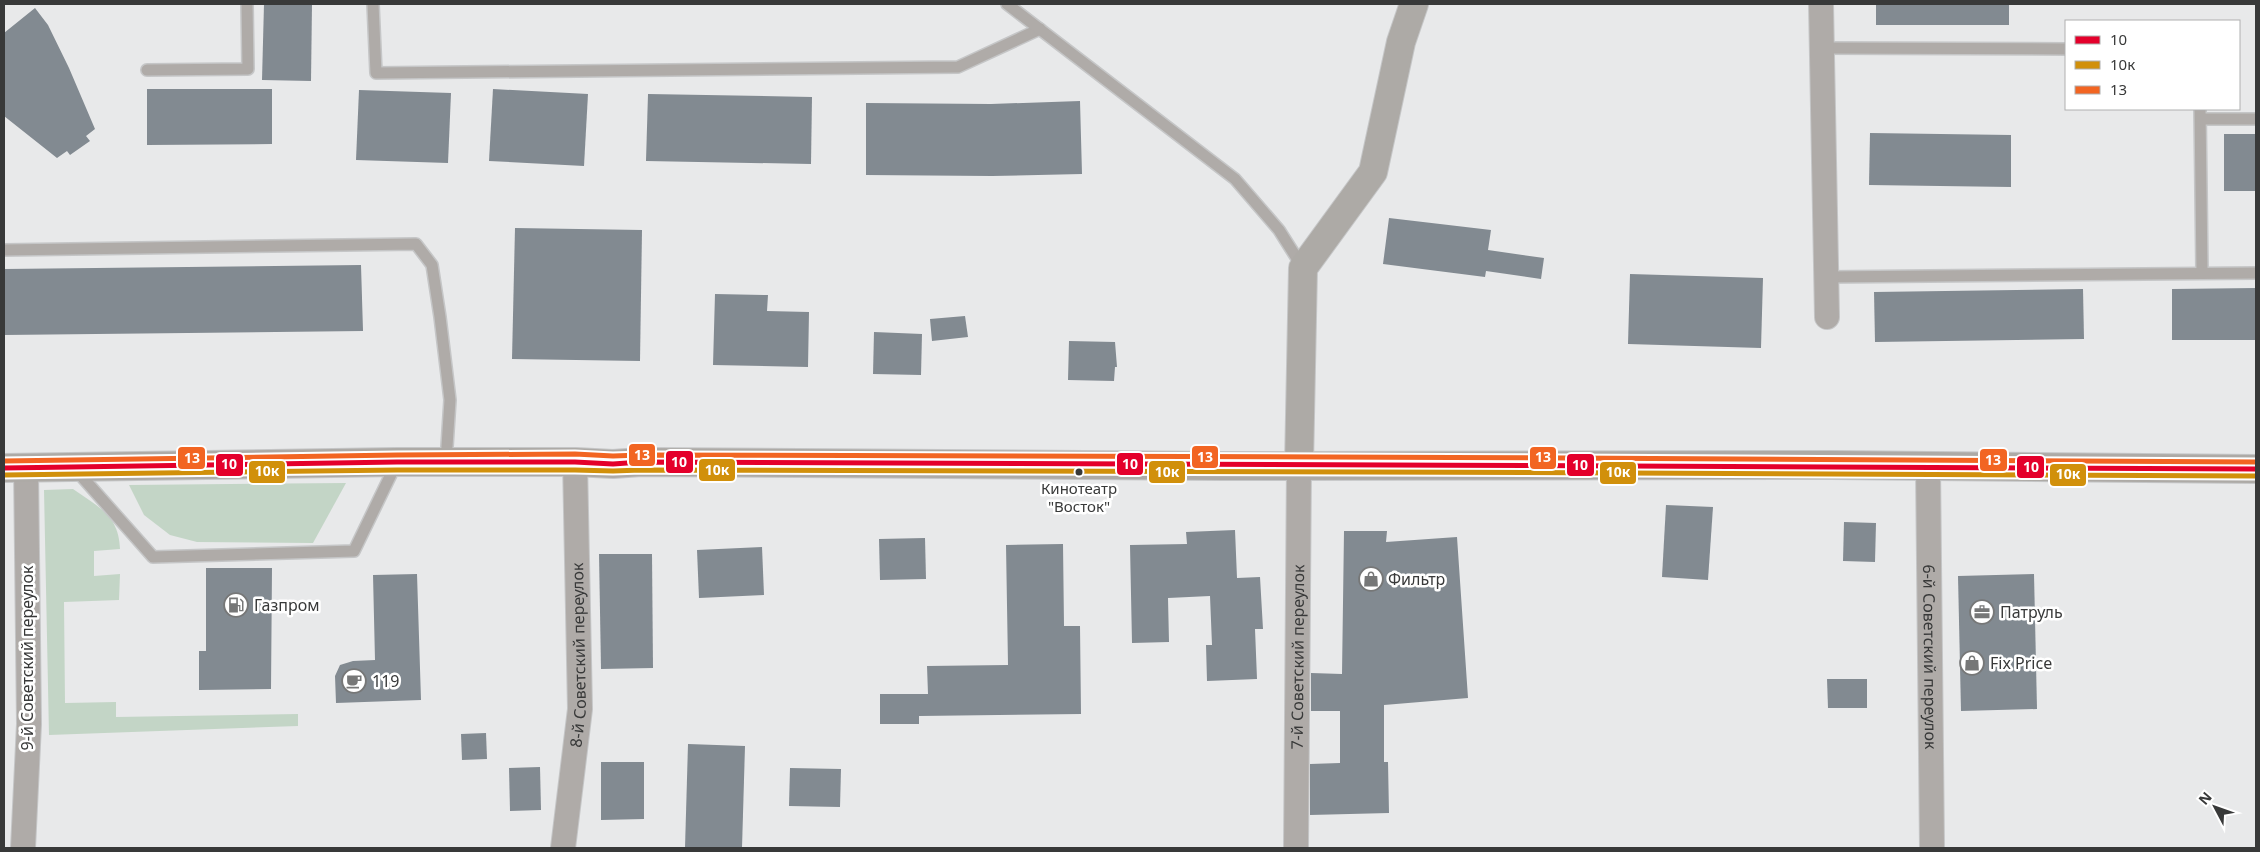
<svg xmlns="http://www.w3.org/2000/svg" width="2260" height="852" font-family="'Noto Sans',sans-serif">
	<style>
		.green { fill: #c3d5c6 }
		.building { fill: #828a91 }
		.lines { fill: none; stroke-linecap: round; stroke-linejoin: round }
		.lane-casing { stroke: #c5c6c7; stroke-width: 14 }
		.street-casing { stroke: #c5c6c7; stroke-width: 26 }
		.secondary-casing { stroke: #c5c6c7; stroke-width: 30 }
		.lane { stroke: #afaba8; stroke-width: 11 }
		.street { stroke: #afaba8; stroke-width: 24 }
		.secondary { stroke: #adaaa6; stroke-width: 28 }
		.bus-1-casing { stroke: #fff; stroke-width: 9 }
		.bus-2-casing { stroke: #fff; stroke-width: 9 }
		.bus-3-casing { stroke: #fff; stroke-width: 9 }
		.bus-1 { stroke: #e4002b; stroke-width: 5 }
		.bus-2 { stroke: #d1900b; stroke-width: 5 }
		.bus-3 { stroke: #f26522; stroke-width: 5 }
		.bus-dot { fill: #383939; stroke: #fff; stroke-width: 2 }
		.labels { text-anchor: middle; stroke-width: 5; stroke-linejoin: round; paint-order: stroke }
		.bus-label { font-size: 15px; fill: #383939; stroke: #fff }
		.poi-label { font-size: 16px; fill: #383939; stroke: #fff; text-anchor: start }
		.street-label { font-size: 16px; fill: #383939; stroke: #fff }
		.line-badge { stroke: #fff; stroke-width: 2 }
		.badge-label { font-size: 14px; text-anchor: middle; font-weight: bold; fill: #fff }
	</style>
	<rect width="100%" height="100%" fill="#e8e9ea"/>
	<g class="green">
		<polygon points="346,483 313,543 197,542 170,535 144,515 129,485"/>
		<path d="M73 489C98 507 119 515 120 549L94 551V576L120 574 119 600 64 602 65 703 116 702V717L298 714V726L49 735 44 490Z"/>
	</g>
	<g class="building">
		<polygon points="264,4 312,4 311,81 262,80"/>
		<rect x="1876" y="4" width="133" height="21"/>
		<polygon points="35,8 48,25 69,68 95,129 86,136 90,141 70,155 67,151 57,158 4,116 4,33"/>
		<polygon points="147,89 272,89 272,144 147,145"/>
		<polygon points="493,89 588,94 584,166 489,161"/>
		<polygon points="359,90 451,93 448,163 356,160"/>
		<polygon points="648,94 812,97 811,164 646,161"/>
		<polygon points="1080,101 1082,174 992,176 866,175 866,103 991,104"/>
		<polygon points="1870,133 2011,135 2011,187 1869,185"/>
		<rect x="2224" y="134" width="32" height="57"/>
		<polygon points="1389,218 1491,230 1488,250 1544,258 1541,279 1486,271 1485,277 1383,264"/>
		<polygon points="515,228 642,230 640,361 512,359"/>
		<polygon points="361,265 363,331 4,335 4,269"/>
		<polygon points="1630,274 1763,278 1761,348 1628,344"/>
		<polygon points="2256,288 2256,340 2172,340 2172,289"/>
		<polygon points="2083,289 2084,339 1875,342 1874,292"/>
		<polygon points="715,294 768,295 767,311 809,312 808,367 713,365"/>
		<polygon points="965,316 968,337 932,341 930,319"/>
		<polygon points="874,332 922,334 921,375 873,374"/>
		<polygon points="1069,341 1115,342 1117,367 1115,367 1114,381 1068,380"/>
		<polygon points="1666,505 1713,507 1708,580 1662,577"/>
		<polygon points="1844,522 1876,523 1875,562 1843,561"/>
		<polygon points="1235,530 1237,578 1260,577 1263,629 1255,629 1257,679 1207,681 1206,645 1212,645 1210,596 1168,598 1169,642 1132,643 1130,545 1187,544 1186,532"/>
		<polygon points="1344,531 1387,531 1386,542 1457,537 1468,698 1384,705 1384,762 1388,762 1389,813 1310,815 1310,764 1340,763 1340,711 1311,711 1311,673 1342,674"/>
		<polygon points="925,538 926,579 880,580 879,539"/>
		<polygon points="1063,544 1064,626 1080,626 1081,714 919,716 919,724 880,724 880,694 928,694 927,666 1008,665 1006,545"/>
		<polygon points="762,547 764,595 699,598 697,550"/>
		<polygon points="599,554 652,554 653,668 601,669"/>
		<polygon points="206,568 272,568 271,689 199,690 199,651 206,651"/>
		<polygon points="417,574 421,700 336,703 335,676 340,665 353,661 375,660 373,575"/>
		<polygon points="2034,574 2037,709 1961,711 1958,576"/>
		<polygon points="1827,679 1867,679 1867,708 1828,708"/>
		<polygon points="486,733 487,759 462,760 461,734"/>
		<polygon points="688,744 745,746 742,848 685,848"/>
		<polygon points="601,762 644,762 644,819 601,820"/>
		<polygon points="540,767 541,810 510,811 509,768"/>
		<polygon points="790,768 841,769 840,807 789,806"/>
	</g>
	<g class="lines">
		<g class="lane-casing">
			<g id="lane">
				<polyline points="373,4 376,73 958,67 1040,29"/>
				<polyline points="1007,4 1235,179 1279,230 1303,268"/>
				<polyline points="1822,48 2066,49"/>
				<polyline points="147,70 248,69 247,4"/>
				<polyline points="2200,109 2202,272"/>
				<polyline points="2201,119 2256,119"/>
				<polyline points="4,250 416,244 432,265 440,317 450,400 446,462"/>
				<polyline points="1826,277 2256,273"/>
				<polyline points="76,470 153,557 354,551 397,462"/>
			</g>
		</g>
		<g class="street-casing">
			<g id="street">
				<polyline points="1821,4 1827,317"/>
				<path id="s1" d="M1928 466 1932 848"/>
				<polyline points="23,848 29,724 26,467"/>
				<path id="s2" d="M563 848 580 709 575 462"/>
				<path id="s3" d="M1296 848 1299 465"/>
			</g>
		</g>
		<g class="secondary-casing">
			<g id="secondary">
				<polyline points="1299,465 1303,268 1373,172 1401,42 1414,4"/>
				<polyline points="4,468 397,462 575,462 613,464 641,462 1222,466 1832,465 2256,469"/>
			</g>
		</g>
		<use href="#lane" class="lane"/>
		<use href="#street" class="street"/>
		<use href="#secondary" class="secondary"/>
		<g class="bus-1-casing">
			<path id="bus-1" d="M4 468 397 462H575L613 464 641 462C1179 466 1718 464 2256 469"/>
		</g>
		<g class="bus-2-casing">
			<path id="bus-2" d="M4 475 397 470H575L613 471 641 470C1179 473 1718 471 2256 476"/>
		</g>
		<g class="bus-3-casing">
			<path id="bus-3" d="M4 461 397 455 575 454 613 456 641 455C1179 458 1718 456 2256 462"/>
		</g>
		<use href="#bus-1" class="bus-1"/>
		<use href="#bus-2" class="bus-2"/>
		<use href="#bus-3" class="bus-3"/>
	</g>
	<defs>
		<g id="shop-ring" transform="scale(1.25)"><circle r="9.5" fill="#fff" stroke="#767777" stroke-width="1.5"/><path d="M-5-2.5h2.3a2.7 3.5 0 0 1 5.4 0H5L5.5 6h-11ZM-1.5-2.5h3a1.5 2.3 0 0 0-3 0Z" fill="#767777"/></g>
		<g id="fuel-ring" transform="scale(1.25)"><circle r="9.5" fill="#fff" stroke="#767777" stroke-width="1.5"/><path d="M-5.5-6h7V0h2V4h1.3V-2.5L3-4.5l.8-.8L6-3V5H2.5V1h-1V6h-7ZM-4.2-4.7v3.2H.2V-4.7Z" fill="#767777"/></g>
		<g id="office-ring" transform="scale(1.25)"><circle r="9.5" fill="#fff" stroke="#767777" stroke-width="1.5"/><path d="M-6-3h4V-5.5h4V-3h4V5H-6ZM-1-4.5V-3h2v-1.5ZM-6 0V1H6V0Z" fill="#767777"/></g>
		<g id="cafe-ring" transform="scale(1.25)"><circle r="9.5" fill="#fff" stroke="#767777" stroke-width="1.5"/><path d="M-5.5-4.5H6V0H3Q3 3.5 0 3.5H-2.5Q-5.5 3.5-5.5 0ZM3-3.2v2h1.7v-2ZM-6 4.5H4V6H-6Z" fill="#767777"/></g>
	</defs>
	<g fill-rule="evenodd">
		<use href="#shop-ring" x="1371" y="579"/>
		<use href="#fuel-ring" x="236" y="605"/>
		<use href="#office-ring" x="1982" y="612"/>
		<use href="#shop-ring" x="1972" y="663"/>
		<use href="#cafe-ring" x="354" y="681"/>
	</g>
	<circle class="bus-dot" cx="1079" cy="472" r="4.5"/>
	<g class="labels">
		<g class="bus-label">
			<text x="1079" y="494">Кинотеатр<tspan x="1079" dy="18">"Восток"</tspan></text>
		</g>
		<g class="poi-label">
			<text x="1388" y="585">Фильтр</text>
			<text x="254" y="611">Газпром</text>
			<text x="2000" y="618">Патруль</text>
			<text x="1990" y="669">Fix Price</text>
			<text x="372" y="687">119</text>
		</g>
		<g class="street-label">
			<text dy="6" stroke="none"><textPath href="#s2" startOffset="194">8-й Советский переулок</textPath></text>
			<text dy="6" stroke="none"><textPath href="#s3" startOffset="191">7-й Советский переулок</textPath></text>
			<text dy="6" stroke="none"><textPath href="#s1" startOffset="191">6-й Советский переулок</textPath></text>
			<text transform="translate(27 658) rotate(-90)" y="6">9-й Советский переулок</text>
		</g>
	</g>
	<g class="line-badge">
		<rect x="628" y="443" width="28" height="24" rx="5" fill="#f26522"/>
		<rect x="1191" y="445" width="28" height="24" rx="5" fill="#f26522"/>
		<rect x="1529" y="446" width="28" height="24" rx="5" fill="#f26522"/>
		<rect x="177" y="446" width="29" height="24" rx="5" fill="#f26522"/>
		<rect x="1979" y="448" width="29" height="24" rx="5" fill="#f26522"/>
		<rect x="665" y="450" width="29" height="24" rx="5" fill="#e4002b"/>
		<rect x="1116" y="452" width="28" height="24" rx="5" fill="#e4002b"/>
		<rect x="215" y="453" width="29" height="24" rx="5" fill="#e4002b"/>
		<rect x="1566" y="453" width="29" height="24" rx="5" fill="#e4002b"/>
		<rect x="2016" y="455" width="29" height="24" rx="5" fill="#e4002b"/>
		<rect x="698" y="458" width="38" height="24" rx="5" fill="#d1900b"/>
		<rect x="248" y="460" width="38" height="24" rx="5" fill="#d1900b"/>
		<rect x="1148" y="460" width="38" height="24" rx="5" fill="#d1900b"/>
		<rect x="1599" y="461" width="38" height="24" rx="5" fill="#d1900b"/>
		<rect x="2049" y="463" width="38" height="24" rx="5" fill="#d1900b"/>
	</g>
	<g class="badge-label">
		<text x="642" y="460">13</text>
		<text x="1205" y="462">13</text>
		<text x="1543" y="462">13</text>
		<text x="192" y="463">13</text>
		<text x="1993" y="465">13</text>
		<text x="679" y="467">10</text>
		<text x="1130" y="469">10</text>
		<text x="229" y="469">10</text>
		<text x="1580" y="470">10</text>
		<text x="2031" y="472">10</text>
		<text x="717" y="475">10к</text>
		<text x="267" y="476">10к</text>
		<text x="1167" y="477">10к</text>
		<text x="1618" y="477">10к</text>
		<text x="2068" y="479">10к</text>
	</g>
	<rect width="2260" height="852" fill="none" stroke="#383939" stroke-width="10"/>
	<rect x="2065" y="20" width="175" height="90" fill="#ffffff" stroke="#afb0b0"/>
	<rect x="2075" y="36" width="25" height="8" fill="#e4002b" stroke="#afb0b0"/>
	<text x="2110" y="45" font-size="15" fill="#383939">10</text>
	<rect x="2075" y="61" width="25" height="8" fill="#d1900b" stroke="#afb0b0"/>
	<text x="2110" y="70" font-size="15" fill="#383939">10к</text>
	<rect x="2075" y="86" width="25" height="8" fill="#f26522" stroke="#afb0b0"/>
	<text x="2110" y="95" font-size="15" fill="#383939">13</text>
	<g transform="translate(2215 807) rotate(311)" stroke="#ffffff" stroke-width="4" paint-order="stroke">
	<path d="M0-4L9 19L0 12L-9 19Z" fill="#383939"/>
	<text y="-8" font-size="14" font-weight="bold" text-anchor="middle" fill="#383939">N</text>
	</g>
</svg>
